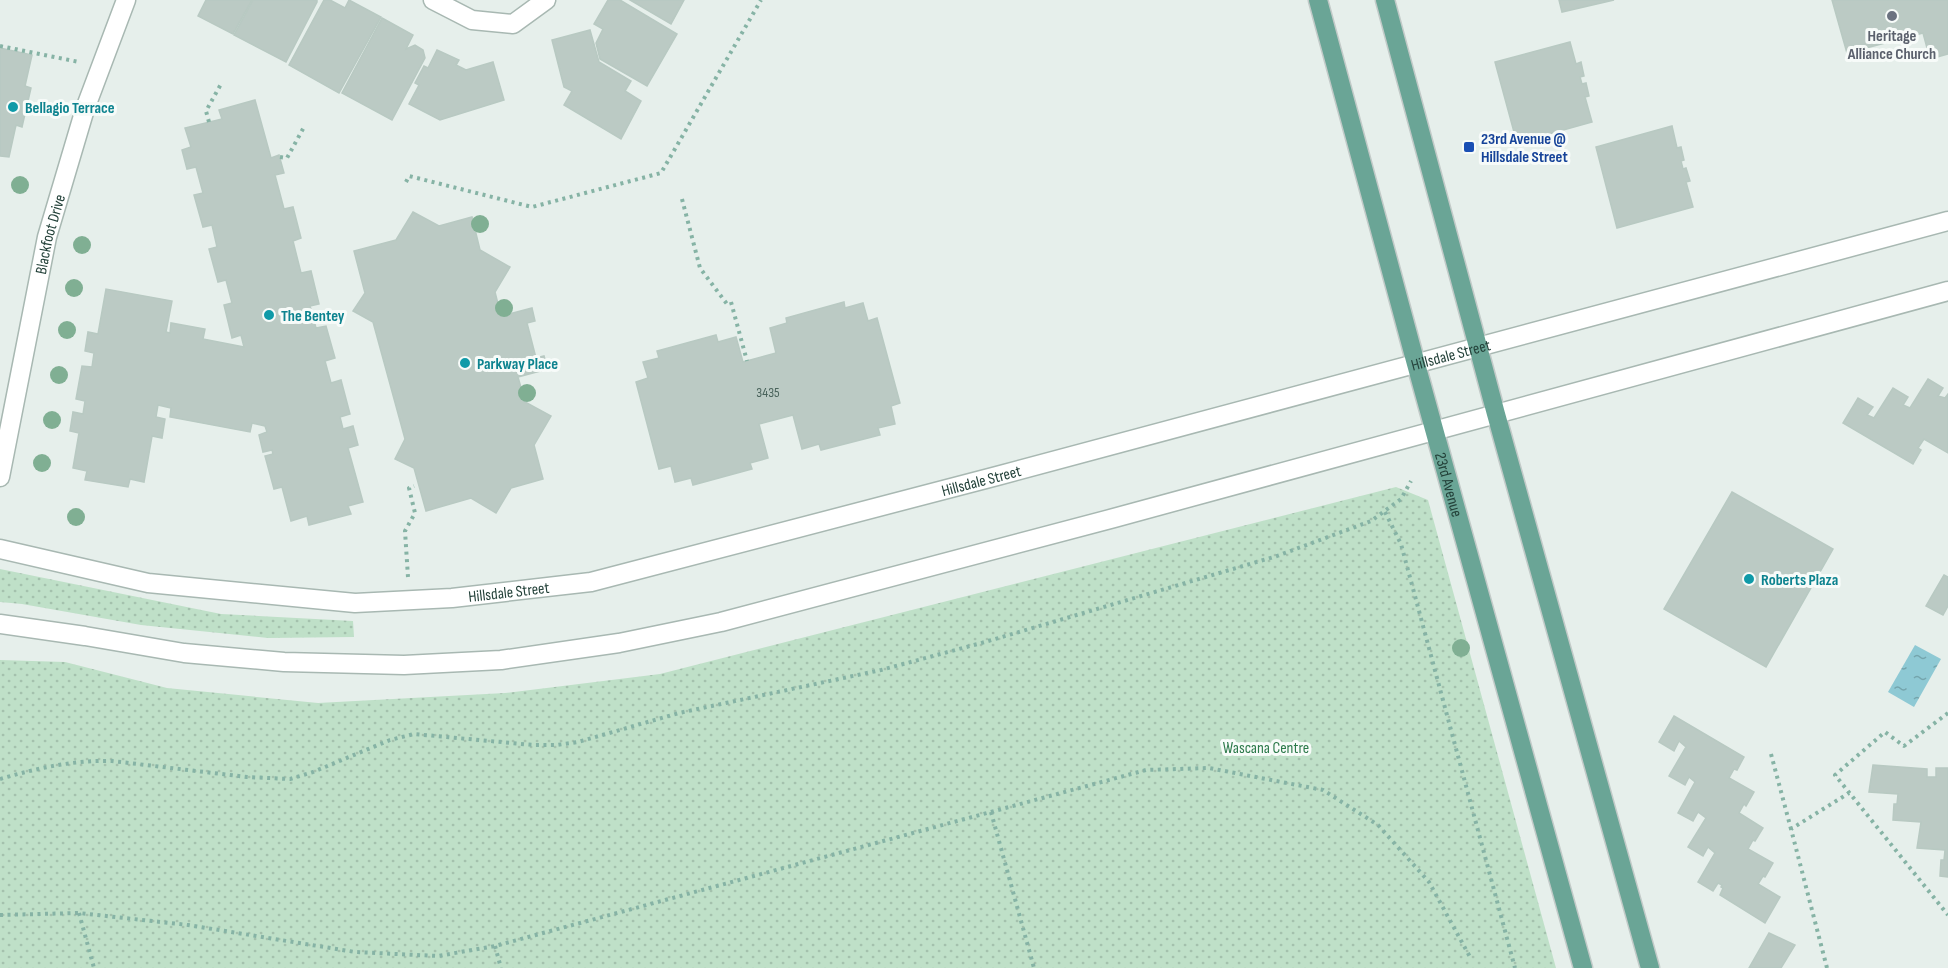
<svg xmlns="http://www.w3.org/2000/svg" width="1948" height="968" font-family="'Sofia Sans Condensed',sans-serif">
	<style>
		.grass { fill: url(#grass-dots) }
		.water { fill: url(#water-ripples) }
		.building { fill: #bbcac4; stroke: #b8c9c2; stroke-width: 1.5 }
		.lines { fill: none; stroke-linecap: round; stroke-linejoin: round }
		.minor-casing { stroke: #a8b8b2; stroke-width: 21 }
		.major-casing { stroke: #c2cac8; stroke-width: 21 }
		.path { stroke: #86b3a5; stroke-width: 4; stroke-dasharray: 3 4.5; stroke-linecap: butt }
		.minor { stroke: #fff; stroke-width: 18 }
		.major { stroke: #6aa596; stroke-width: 18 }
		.tree { fill: #80af93 }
		.worship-dot { fill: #6b7280; stroke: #f7fbf9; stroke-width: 2 }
		.culture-dot { fill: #0f9aa8; stroke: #f7fbf9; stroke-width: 2 }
		.transit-dot { fill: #1a4fb4; stroke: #f7fbf9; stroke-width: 2 }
		.labels { text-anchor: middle; stroke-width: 6; stroke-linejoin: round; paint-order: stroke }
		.number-label { font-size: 14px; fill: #4a645c }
		.worship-label { font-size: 16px; font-weight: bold; fill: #5b616d; stroke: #f7fbf9 }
		.culture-label { font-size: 16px; font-weight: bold; fill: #0d838f; stroke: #f7fbf9; text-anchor: start }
		.transit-label { font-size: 16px; font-weight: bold; fill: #164399; stroke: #f7fbf9; text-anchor: start }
		.street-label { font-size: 16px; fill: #24423a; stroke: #f7fbf9 }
		.park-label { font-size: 16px; fill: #2d7a4b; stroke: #f7fbf9 }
	</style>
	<defs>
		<pattern id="grass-dots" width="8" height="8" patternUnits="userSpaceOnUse" patternTransform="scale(1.5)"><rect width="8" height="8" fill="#bfe0c8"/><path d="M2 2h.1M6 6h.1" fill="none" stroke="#a4c1ad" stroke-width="1.8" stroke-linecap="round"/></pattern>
		<pattern id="water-ripples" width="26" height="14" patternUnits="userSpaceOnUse" patternTransform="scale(1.5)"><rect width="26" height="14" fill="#8ec9d4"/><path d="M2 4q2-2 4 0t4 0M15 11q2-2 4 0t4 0" fill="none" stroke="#74a5ad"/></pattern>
	</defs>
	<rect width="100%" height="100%" fill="#e6efeb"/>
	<g class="grass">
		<polygon points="1396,487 1428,500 1556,968 0,968 0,660 65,662 167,688 318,703 505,693 660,674"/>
		<polygon points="0,569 221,614 353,621 354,637 268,638 141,625 22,604 0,602"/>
	</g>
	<polygon class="water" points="1915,645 1941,659 1914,707 1888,692"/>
	<g class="building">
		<polygon points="206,0 252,0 233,34 198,16"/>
		<polygon points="253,0 317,0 317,2 286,62 234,35"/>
		<polygon points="324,0 330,0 345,8 349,0 381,17 339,93 289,65"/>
		<polygon points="608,0 620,0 677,34 647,86 600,59 596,43 603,29 594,24"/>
		<polygon points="630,0 684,0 671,24"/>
		<polygon points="1559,0 1614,0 1562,12"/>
		<polygon points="1832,0 1948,0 1948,54 1930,59 1923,33 1847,53"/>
		<polygon points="382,18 413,35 406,49 415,45 423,50 425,58 392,120 342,93"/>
		<polygon points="590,30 599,62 631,81 625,91 641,101 621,139 564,105 572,91 564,87 552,40"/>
		<polygon points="1570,42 1576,64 1581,62 1584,76 1580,77 1582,84 1586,83 1589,96 1585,97 1592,122 1517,143 1495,62"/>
		<polygon points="0,48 32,55 25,86 31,88 22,127 16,125 9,157 0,156"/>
		<polygon points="437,50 459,60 456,65 466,70 493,62 504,100 440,120 409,104 419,85 415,83 424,66 428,68"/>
		<polygon points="255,100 271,158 279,155 284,173 275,175 284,209 293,207 301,238 293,241 301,273 311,271 319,304 310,306 316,328 326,326 335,358 325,361 331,383 341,380 350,414 340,417 343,429 353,426 358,445 348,448 363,502 348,506 351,514 309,525 307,516 291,521 282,487 274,489 265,456 273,454 272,450 263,452 259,435 267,432 265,426 252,423 250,432 170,417 171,408 158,405 156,417 165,419 162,438 152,436 144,482 130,479 128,487 85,480 87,471 73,468 79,433 70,431 73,412 83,414 85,401 76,399 82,366 92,367 94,353 85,351 88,332 98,334 106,289 172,301 166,332 170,333 171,323 205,329 203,339 244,347 241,335 232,338 224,305 232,303 226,280 218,282 209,249 217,247 212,225 203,227 194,195 203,193 196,167 187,169 182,150 191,147 185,128 222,119 219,110"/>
		<polygon points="1672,126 1677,148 1681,147 1684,160 1681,161 1683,169 1686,168 1690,181 1686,182 1693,207 1617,228 1596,147"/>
		<polygon points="413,212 439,226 472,217 480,250 510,267 495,292 501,316 532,308 535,321 527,323 536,358 544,356 548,369 518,377 525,402 551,416 534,445 543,479 511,488 496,513 471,498 426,511 414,468 395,459 405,439 373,322 353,311 365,293 354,251 396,240"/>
		<polygon points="844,302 845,308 863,303 868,321 877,318 900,403 891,406 895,424 878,428 880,435 821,450 819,444 802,449 793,415 759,424 768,458 750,463 752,469 693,485 691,478 675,482 671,466 659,469 636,382 648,378 643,362 659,358 657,351 716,335 718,342 736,337 743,362 776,353 770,328 787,323 786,318"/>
		<polygon points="1928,379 1943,388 1938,396 1945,398 1948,394 1948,453 1924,439 1918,448 1921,450 1913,464 1843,423 1858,398 1873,407 1867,415 1874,418 1893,388 1908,397 1903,405 1910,408"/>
		<polygon points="1732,492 1833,549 1766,667 1664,609"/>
		<polygon points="1944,575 1948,577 1948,606 1943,615 1926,606"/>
		<polygon points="1674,716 1744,757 1737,770 1734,769 1729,778 1754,792 1746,806 1744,804 1739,813 1763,828 1755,841 1753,840 1748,849 1773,863 1765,877 1763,876 1758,884 1780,897 1765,923 1720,895 1723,888 1721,887 1722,885 1718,883 1713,891 1698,882 1715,853 1708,847 1703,856 1688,847 1706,818 1698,812 1693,821 1678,813 1695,782 1689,777 1685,785 1669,776 1686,747 1679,741 1674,751 1659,742"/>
		<polygon points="1873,765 1927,769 1927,777 1936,777 1936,768 1948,768 1948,877 1940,876 1941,860 1944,860 1945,850 1917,848 1921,822 1893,820 1894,804 1897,804 1898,794 1869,792"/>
		<polygon points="1769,933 1795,945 1781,968 1749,968"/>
	</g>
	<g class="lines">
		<g class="minor-casing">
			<g id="minor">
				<polyline points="433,0 472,20 513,24 546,0"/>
				<path id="s1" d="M0 477 47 237 85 109 126 0"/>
				<path id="s2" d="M0 549 148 583 355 603 452 598 591 582 997 476 1948 221"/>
				<polyline points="0,624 85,636 184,653 284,662 404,665 501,660 619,643 721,622 1114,518 1948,291"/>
			</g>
		</g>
		<g class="major-casing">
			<g id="major">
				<path id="s3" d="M1318 0 1416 364 1583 968"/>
				<polyline points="1385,0 1496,414 1650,968"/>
			</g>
		</g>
		<g class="path">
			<polyline points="0,46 79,62"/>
			<polyline points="209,122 206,111 221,84"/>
			<polyline points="280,157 287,158 304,127"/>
			<polyline points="406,182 409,176 532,207 661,173 761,0"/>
			<polyline points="682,199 700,268 727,304"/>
			<polyline points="731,302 747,361"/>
			<polyline points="1385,512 1401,544 1515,968"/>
			<polyline points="408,577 405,531 415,513 409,488 414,486"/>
			<polyline points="1948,713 1904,746 1885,732 1835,775 1948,915"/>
			<polyline points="1771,754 1791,829"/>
			<path d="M0 779C38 768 73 760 112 761L247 777 290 779 313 772 390 740 414 734 533 745H557L578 742 679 713 881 670 985 642 1277 556 1371 521 1401 499 1411 481"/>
			<polyline points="991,812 1034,968"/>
			<polyline points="79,913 94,968"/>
			<polyline points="0,915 79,913 188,925 355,952 438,956 495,946 1146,770 1209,768 1323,790 1378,825 1429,882 1470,957"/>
			<polyline points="495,946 501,968"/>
			<polyline points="1827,968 1791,829 1849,793"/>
		</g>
		<use href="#minor" class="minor"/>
		<use href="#major" class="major"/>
	</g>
	<g class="tree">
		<circle cx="20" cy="185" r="9"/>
		<circle cx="480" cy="224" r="9"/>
		<circle cx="82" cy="245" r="9"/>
		<circle cx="74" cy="288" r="9"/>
		<circle cx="504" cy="308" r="9"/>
		<circle cx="67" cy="330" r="9"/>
		<circle cx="59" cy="375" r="9"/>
		<circle cx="527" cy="393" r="9"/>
		<circle cx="52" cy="420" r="9"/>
		<circle cx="42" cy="463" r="9"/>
		<circle cx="76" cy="517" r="9"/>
		<circle cx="1461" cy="648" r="9"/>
	</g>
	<circle class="worship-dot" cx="1892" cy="16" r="6"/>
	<g class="culture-dot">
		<circle cx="13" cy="107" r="6"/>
		<circle cx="269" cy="315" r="6"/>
		<circle cx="465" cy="363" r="6"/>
		<circle cx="1749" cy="579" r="6"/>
	</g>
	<rect class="transit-dot" x="1463" y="141" width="12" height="12" rx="3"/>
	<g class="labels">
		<g class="number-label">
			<text x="768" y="397">3435</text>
		</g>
		<g class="worship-label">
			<text x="1892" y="41">Heritage<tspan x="1892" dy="18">Alliance Church</tspan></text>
		</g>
		<g class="culture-label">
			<text x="25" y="113">Bellagio Terrace</text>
			<text x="281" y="321">The Bentey</text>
			<text x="477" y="369">Parkway Place</text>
			<text x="1761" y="585">Roberts Plaza</text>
		</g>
		<g class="transit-label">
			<text x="1481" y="144">23rd Avenue @<tspan x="1481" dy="18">Hillsdale Street</tspan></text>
		</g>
		<g class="street-label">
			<text dy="6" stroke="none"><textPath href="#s1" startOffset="248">Blackfoot Drive</textPath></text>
			<text dy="6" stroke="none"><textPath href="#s2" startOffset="1486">Hillsdale Street</textPath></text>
			<text dy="6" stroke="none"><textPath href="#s2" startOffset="1000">Hillsdale Street</textPath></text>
			<text dy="6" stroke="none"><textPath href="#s3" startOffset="502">23rd Avenue</textPath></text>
			<text dy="6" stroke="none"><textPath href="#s2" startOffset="514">Hillsdale Street</textPath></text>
		</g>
		<g class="park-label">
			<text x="1266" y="753">Wascana Centre</text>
		</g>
	</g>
</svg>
